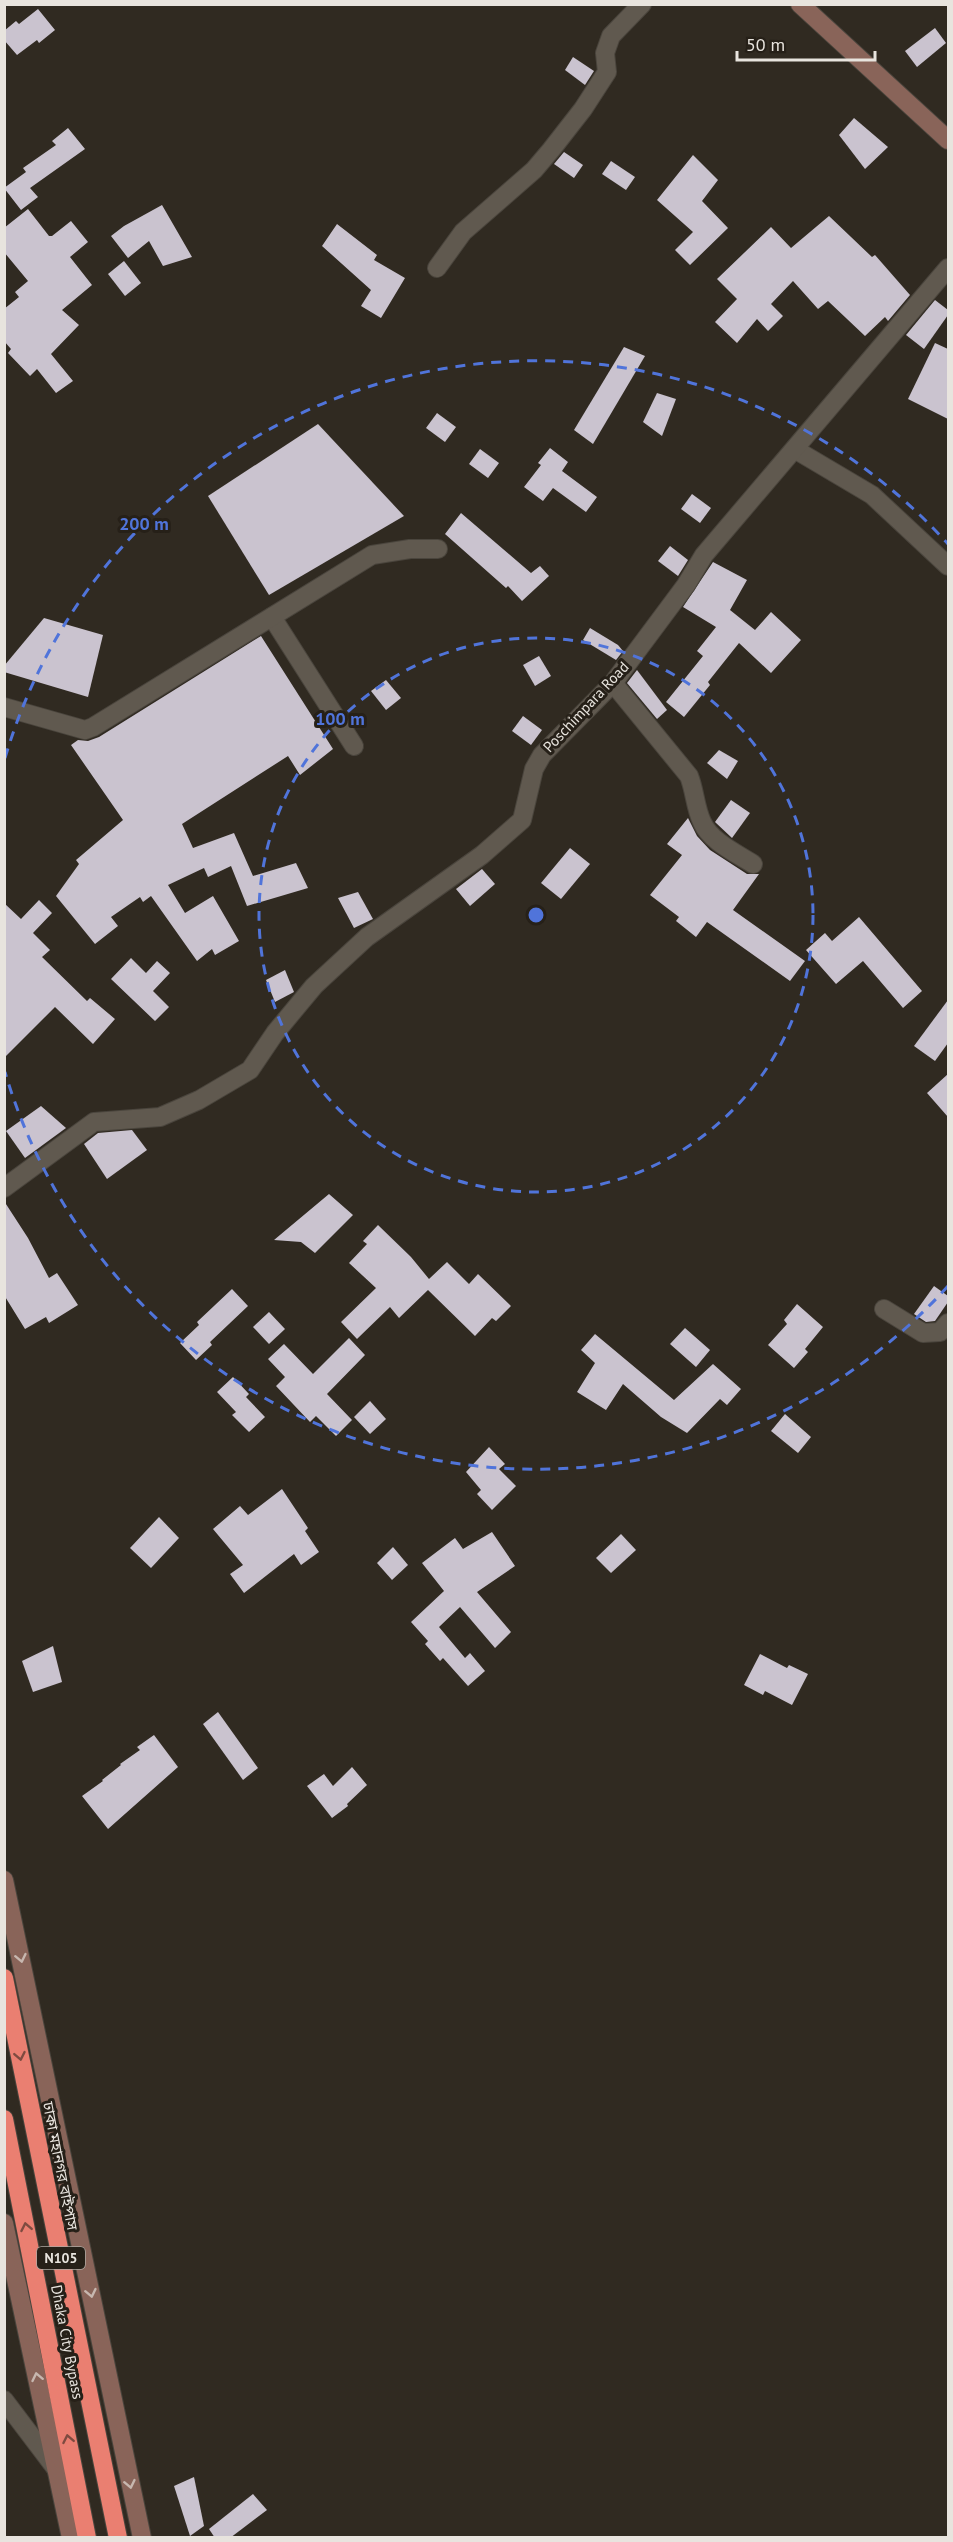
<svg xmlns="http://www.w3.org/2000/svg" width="953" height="2542" font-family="'PT Sans','Noto Sans Bengali',sans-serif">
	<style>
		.building { fill: #cac3cf }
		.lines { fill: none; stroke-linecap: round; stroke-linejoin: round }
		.street-casing { stroke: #4a453d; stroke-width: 20 }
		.secondary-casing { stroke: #4a453d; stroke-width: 20 }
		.highway-casing { stroke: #4a453d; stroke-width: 20 }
		.street { stroke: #60594f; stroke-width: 18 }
		.secondary { stroke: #896459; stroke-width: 18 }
		.highway { stroke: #ea7f71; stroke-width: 18 }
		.oneway { stroke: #c7b7af }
		.oneway2 { stroke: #7e4b40 }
		.ring { fill: none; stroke: #5074da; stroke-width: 3; stroke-dasharray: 10 8 }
		.labels { text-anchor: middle; stroke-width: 6; stroke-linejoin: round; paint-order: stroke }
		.shield { fill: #262018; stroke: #aea9a3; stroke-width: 1.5 }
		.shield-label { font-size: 14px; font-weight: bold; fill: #e8e4de }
		.street-label { font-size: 15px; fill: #e8e4de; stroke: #262018 }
		.centre { fill: #5074da; stroke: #262018; stroke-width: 3 }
		.ring-label { font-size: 18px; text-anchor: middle; font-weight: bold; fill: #5074da; stroke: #262018; stroke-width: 6; stroke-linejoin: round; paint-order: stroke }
	</style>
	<rect width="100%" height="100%" fill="#302a21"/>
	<g class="building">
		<polygon points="38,9 55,30 39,43 37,40 17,55 4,40 4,31 16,21 19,24"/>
		<polygon points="935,28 946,43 917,67 905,51"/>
		<polygon points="573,57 594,71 585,85 565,70"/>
		<polygon points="854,118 888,147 865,169 839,135"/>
		<polygon points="68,128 85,149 30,188 38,197 21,210 4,188 26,172 23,168 56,145 52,141"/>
		<polygon points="564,152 583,165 574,178 554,164"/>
		<polygon points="693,155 718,180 702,201 728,228 690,265 675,250 693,232 657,200"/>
		<polygon points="611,161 635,177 626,190 602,174"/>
		<polygon points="162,205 192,257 163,266 149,241 128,258 111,236 124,226"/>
		<polygon points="28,209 49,236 52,236 71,221 88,242 70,257 92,285 62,310 79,325 51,354 73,381 56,393 37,369 30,376 8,353 11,349 4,341 4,309 19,297 15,292 28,281 4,252 4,228"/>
		<polygon points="829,216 872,257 875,255 910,295 888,321 885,317 865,336 828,301 818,309 793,281 771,304 783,316 768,331 757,319 737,343 715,322 737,299 717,279 771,227 791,248"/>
		<polygon points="337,224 377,255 374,260 405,278 381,318 361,306 371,290 322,246"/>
		<polygon points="124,261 141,283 125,296 108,274"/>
		<polygon points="935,300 948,310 948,315 924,349 906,335"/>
		<polygon points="935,343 948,349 948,419 908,399"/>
		<polygon points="624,347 645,356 593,444 574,430"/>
		<polygon points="657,393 676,399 662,436 643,422"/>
		<polygon points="437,413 456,427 445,442 426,428"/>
		<polygon points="318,424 404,516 269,595 208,496"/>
		<polygon points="550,448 568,462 562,471 597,497 586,512 553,488 543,501 524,487 541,465 538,463"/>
		<polygon points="480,449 499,463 488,478 469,464"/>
		<polygon points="692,494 711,508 700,523 681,509"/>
		<polygon points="461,513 531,573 540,566 549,576 522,601 508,586 506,588 445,534"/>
		<polygon points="670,546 688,560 678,576 658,561"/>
		<polygon points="713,562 747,580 730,610 755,630 771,612 801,640 771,673 739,643 708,682 710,685 684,717 666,702 703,656 697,651 716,627 683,607"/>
		<polygon points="44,618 103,635 88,697 4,672 4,666"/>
		<polygon points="590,628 618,645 623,651 616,660 583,640"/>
		<polygon points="261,636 333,749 300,775 288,756 182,824 193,848 234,833 253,876 296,863 308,888 247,906 231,866 208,877 204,868 168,885 185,913 213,896 239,941 215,955 212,949 197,961 151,896 143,902 140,897 111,917 118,926 95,944 56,896 79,864 76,860 123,820 71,745 78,740 88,741 99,737"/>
		<polygon points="539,656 551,676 535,686 523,665"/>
		<polygon points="637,670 667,710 657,719 627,683"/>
		<polygon points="386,680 401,698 386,710 371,691"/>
		<polygon points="523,716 542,730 531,745 512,731"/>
		<polygon points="719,750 738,761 727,779 707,763"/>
		<polygon points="731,800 750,813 732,838 715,822"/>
		<polygon points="688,818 697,836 710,850 747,874 759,874 733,910 805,961 790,981 707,922 696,937 676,921 679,917 650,895 682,855 667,844"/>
		<polygon points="570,848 590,864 561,899 541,883"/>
		<polygon points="482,869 495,884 470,906 456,889"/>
		<polygon points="358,892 373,919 354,928 338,898"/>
		<polygon points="39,900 52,913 33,933 50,950 42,957 87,1001 90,998 115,1019 93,1044 55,1007 4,1058 4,903 21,919"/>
		<polygon points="859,917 922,991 903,1008 863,961 836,984 806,950 825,933 832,941"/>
		<polygon points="131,958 146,973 157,961 170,973 153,991 169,1007 155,1021 111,979"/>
		<polygon points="285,970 294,992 275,1002 266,980"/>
		<polygon points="948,1000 948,1043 935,1061 914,1046"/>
		<polygon points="948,1074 948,1117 927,1093"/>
		<polygon points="41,1106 66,1128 25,1158 6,1131"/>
		<polygon points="132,1130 147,1150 107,1179 84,1144 98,1133"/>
		<polygon points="329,1194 353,1215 315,1253 301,1242 274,1240"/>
		<polygon points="4,1201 28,1238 49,1278 57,1273 78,1305 49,1323 46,1317 25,1329 4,1295"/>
		<polygon points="378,1225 411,1257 429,1279 447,1262 469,1284 478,1274 511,1306 496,1321 492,1318 475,1336 428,1290 399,1318 390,1307 357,1339 341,1322 376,1288 349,1263 367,1244 363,1241"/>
		<polygon points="934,1286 948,1296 948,1302 935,1321 926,1322 914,1314"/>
		<polygon points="232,1289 248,1306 210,1342 212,1345 196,1360 180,1343 199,1325 197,1322"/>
		<polygon points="797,1304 823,1327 805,1349 808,1352 794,1368 768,1345 787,1324 784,1320"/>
		<polygon points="269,1312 285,1329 269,1344 253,1327"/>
		<polygon points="685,1328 710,1350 696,1367 670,1344"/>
		<polygon points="595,1334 674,1400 713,1364 741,1389 727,1405 720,1399 687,1433 661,1417 623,1384 606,1410 577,1392 595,1363 581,1350"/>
		<polygon points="349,1338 365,1355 327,1394 352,1420 336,1436 316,1416 310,1422 276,1386 285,1377 268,1359 284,1344 313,1374"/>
		<polygon points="233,1377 249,1394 246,1397 265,1417 249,1432 232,1415 236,1412 217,1392"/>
		<polygon points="370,1401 386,1419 370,1434 354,1417"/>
		<polygon points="785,1414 811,1437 798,1453 771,1431"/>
		<polygon points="489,1447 505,1464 499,1469 516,1486 492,1510 477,1494 481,1490 466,1472"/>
		<polygon points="282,1489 308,1528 305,1531 319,1552 301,1565 294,1554 244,1593 230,1574 243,1565 213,1529 240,1506 248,1515"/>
		<polygon points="159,1517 179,1538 151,1568 130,1548"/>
		<polygon points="492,1532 515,1566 477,1592 511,1632 495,1648 460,1607 439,1627 465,1658 470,1653 485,1671 468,1686 443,1658 440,1661 425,1644 428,1641 411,1622 444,1591 422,1563 455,1538 463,1549"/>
		<polygon points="621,1534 636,1550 611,1573 596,1558"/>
		<polygon points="393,1547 408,1565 392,1580 377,1563"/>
		<polygon points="53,1646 62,1682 33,1692 22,1661"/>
		<polygon points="760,1654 787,1668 789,1665 808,1674 792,1705 765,1691 763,1695 744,1685"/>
		<polygon points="218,1712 258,1768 243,1780 203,1724"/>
		<polygon points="154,1735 178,1767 108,1829 82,1796 103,1781 102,1780 121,1765 120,1764 140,1750 137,1747"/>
		<polygon points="352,1767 367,1785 347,1804 348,1806 332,1818 307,1786 324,1774 333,1786"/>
		<polygon points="194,2477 204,2526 190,2536 174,2486"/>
		<polygon points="253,2494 267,2510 230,2538 215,2538 209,2529"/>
	</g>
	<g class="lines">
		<g class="street-casing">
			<g id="street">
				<polyline points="437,268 463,232 534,170 551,150 583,109 607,72 605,53 611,36 642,4"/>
				<polyline points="796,450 872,495 948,566"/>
				<polyline points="272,617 354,746"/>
				<path d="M613 683 689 776C695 791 695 807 702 822 710 841 736 853 753 864"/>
				<polyline points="4,707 85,730 93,727 372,555 410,549 438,549"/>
				<polyline points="4,1188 94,1122 160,1117 199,1100 250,1070 275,1033 314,986 367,937 482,855 522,820 534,769 542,755 613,683 686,585 704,555 948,268"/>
				<polyline points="884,1309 923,1333 940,1332 948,1323"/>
				<polyline points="4,2400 57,2470"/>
			</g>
		</g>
		<g class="secondary-casing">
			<g id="secondary">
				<polyline points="800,4 948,140"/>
				<polyline points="4,1880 142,2538"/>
				<polyline points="4,2223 71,2538"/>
			</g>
		</g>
		<g class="highway-casing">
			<g id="highway">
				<polyline points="4,1978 118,2538"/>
				<polyline points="4,2119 87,2538"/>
			</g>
		</g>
		<use href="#street" class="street"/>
		<use href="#secondary" class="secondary"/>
		<use href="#highway" class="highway"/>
	</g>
	<defs><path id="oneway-chevron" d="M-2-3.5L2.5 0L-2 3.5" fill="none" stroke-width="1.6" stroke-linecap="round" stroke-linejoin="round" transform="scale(1.5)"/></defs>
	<g class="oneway">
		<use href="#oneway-chevron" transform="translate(21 1958) rotate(78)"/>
		<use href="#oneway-chevron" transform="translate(91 2293) rotate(78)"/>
		<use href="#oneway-chevron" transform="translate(37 2377) rotate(-102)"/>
		<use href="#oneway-chevron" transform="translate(130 2484) rotate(78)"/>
	</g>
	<g class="oneway2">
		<use href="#oneway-chevron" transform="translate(20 2056) rotate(79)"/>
		<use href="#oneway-chevron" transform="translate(26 2227) rotate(-101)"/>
		<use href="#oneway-chevron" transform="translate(68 2439) rotate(-101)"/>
	</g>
	<g class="ring">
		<circle cx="536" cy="915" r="277"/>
		<path d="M948 1286A554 554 0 0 1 5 1072M5 758A554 554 0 0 1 948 544"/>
	</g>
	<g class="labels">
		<rect class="shield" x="37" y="2247" width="48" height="22" rx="4.5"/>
		<g class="shield-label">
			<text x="61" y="2263">N105</text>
		</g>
		<g class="street-label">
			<text transform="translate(586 707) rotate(-47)" y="5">Poschimpara Road</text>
			<text transform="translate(60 2166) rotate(79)" y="5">ঢাকা মহানগর বাইপাস</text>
			<text transform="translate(67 2342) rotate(79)" y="5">Dhaka City Bypass</text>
		</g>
	</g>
	<circle cx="536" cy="915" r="9" class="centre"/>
	<g class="ring-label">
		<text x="144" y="530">200 m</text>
		<text x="340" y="725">100 m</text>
	</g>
	<rect width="953" height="2542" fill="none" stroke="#e8e4de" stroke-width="12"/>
	<path d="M737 51v9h138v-9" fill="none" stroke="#e8e4de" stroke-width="3"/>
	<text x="746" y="51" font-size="18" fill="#e8e4de" stroke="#262018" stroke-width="4.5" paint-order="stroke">50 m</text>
</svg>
